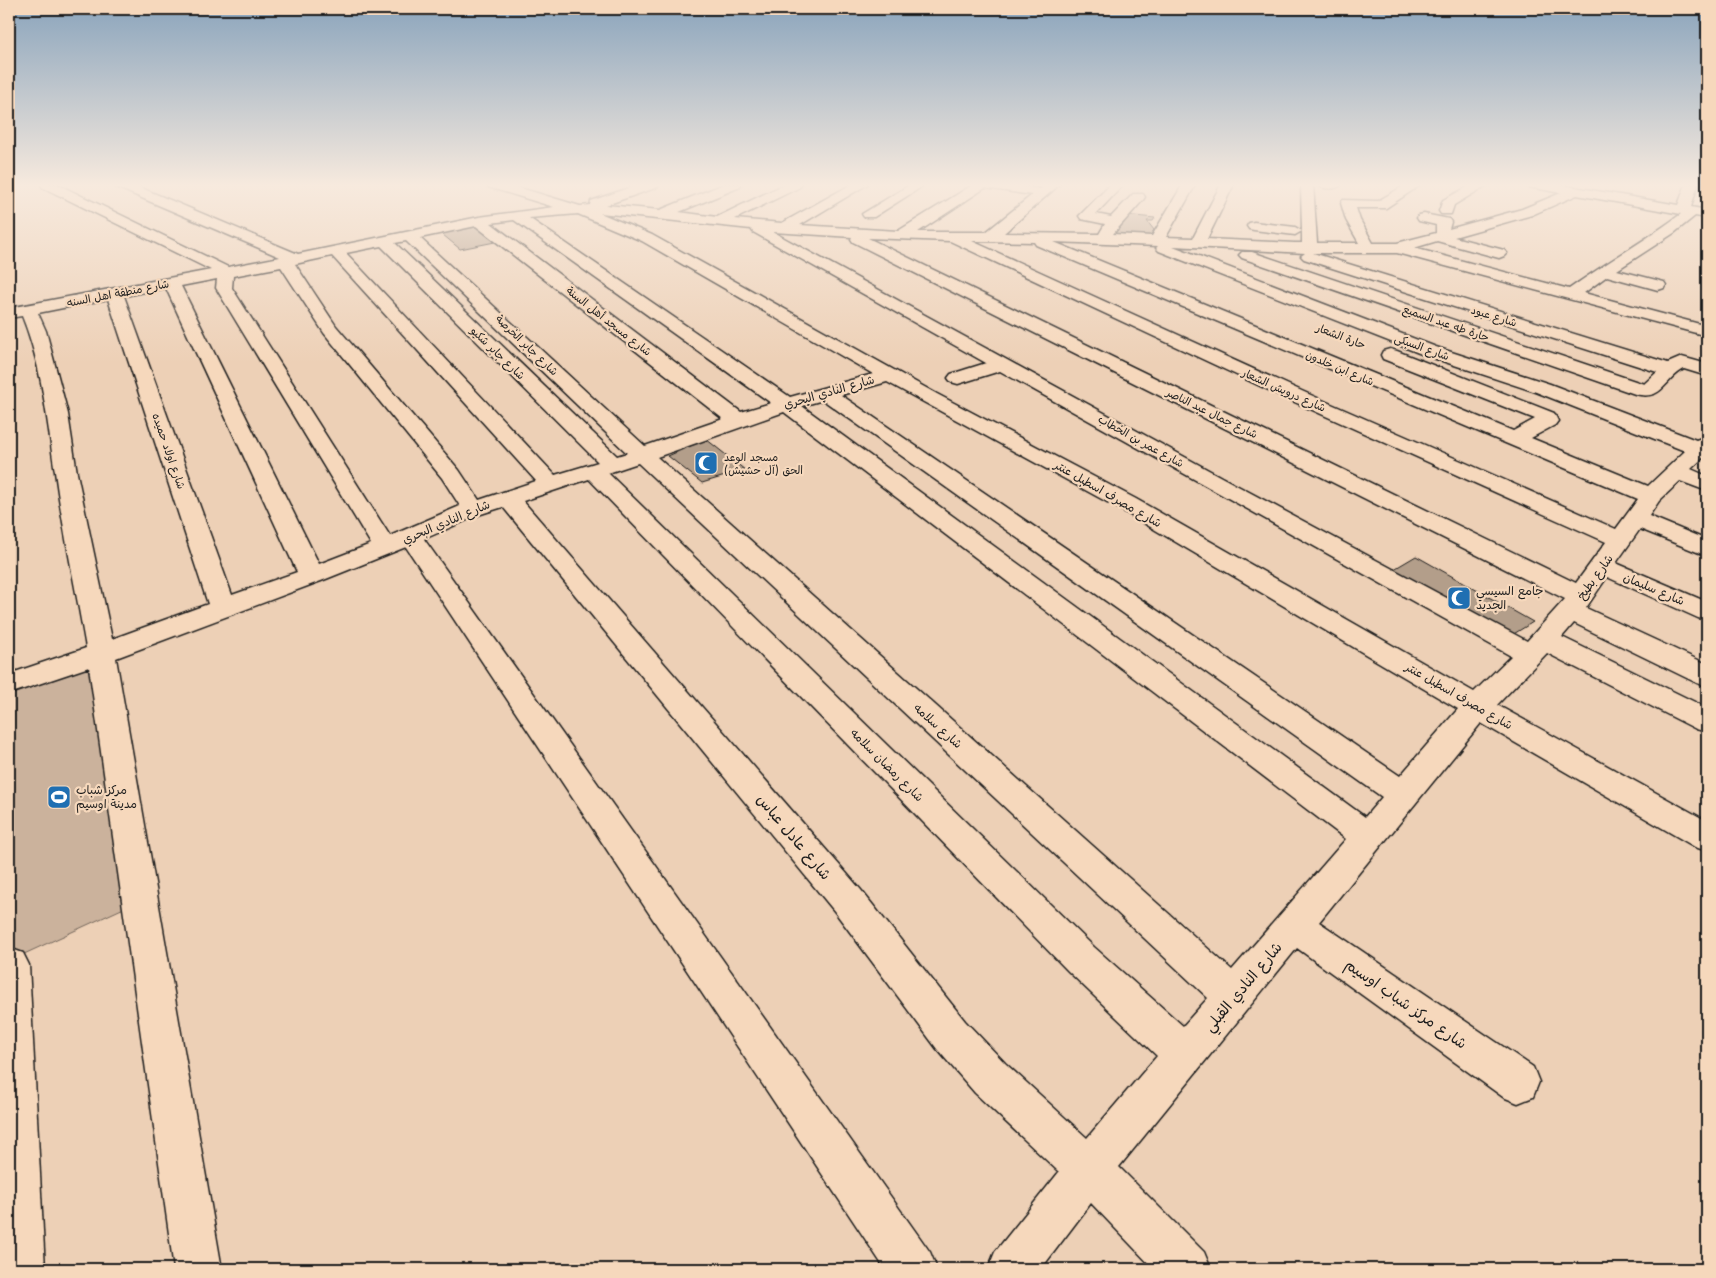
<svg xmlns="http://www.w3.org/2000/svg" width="1716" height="1278" font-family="'Playpen Sans','Playpen Sans Arabic',sans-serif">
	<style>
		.green { fill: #cbb29c; stroke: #74675c }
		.building { fill: #b39e8a; stroke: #1c1c1c }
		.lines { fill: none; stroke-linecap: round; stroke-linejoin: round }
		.minor-casing { stroke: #1c1c1c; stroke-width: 3 }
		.minor { fill: #f6d8bc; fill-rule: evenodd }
		.labels { text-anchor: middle; stroke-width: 4.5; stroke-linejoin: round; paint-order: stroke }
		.far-street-label { font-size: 11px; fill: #1c1c1c; stroke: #f6d8bc }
		.far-poi-label { font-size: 11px; fill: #1c1c1c; stroke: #f6d8bc; text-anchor: start }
		.street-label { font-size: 12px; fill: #1c1c1c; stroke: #f6d8bc }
		.poi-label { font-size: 12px; fill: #1c1c1c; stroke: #f6d8bc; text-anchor: start }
		.near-street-label { font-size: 15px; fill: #1c1c1c; stroke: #f6d8bc }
	</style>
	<rect width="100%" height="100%" fill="#edd0b6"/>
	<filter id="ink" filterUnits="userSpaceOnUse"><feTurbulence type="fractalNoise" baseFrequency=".02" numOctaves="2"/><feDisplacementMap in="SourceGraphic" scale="10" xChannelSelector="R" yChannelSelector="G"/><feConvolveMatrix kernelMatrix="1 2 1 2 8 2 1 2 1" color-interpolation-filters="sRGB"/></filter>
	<g filter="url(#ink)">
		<polygon class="green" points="90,658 126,907 9,961 9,687"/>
		<g class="building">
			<polygon points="1125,215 1155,218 1153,221 1147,221 1154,230 1147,239 1115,236 1112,231"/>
			<polygon points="474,222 500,241 460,249 437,230"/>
			<polygon points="706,439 745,470 702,483 668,456"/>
			<polygon points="1416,556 1533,622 1504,640 1384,575"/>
		</g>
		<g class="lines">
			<g class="minor-casing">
				<g id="minor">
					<path d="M41 184H57L228 267 280 257 116 187 115 184H132L298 254 479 217 554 207 488 187 487 184H507L580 206 590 205 591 201 640 184H659L658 187 606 205 660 210 724 184H741L740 187 679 212 717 217 785 184H801L800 187 735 219 782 223 852 184H868L800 225 898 231 974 184H1009L1040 189 1046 184H1060L1004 233 1099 234 1105 224 1081 219 1079 216 1111 184H1124L1096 214 1111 217 1133 194H1143L1145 197 1143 200 1113 234 1152 236 1183 184H1196L1166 237 1193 238 1221 184H1234L1207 239 1295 243H1302V231L1295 235 1254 230 1249 229 1247 226 1249 223 1254 222 1295 227 1302 231 1301 184H1313L1317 243H1359L1346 220 1341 203 1343 200 1378 201 1407 184H1422L1386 208H1356L1360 220 1373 243H1397L1436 233V225L1419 221 1417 218 1419 215 1424 214 1449 219 1451 222 1449 229 1522 209 1561 193 1529 187 1528 184H1557L1678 205 1686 184H1698L1691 207 1707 210V218L1695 216 1674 233 1617 270 1664 282 1666 285 1664 288 1658 290 1607 276 1584 293 1707 326V336L1397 253H1313L1665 362 1668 363 1682 357 1707 364V376L1684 369C1663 381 1663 401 1635 394L1242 258 1239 255 1242 252H1252L1644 384 1657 372 1304 259 1301 256 1305 253 1173 246 1436 347 1550 384 1696 440 1707 436V454L1691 469 1707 476V491L1680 481 1659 501 1649 516 1707 540V556L1640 529 1616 563 1707 602V620L1698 618 1607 577 1586 608 1707 664V686L1697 683 1574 623 1562 637 1707 708V732L1696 729 1547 653 1497 705 1707 821V851L1695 847 1481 723 1319 922 1533 1067 1539 1082 1533 1097 1518 1103 1503 1097 1297 948 1119 1167 1204 1252 1211 1269H1154L1091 1203 1041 1269H988L995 1252 1059 1172 975 1093 937 1049 835 912 503 507 481 514 424 539 930 1252 937 1269H885L406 547 321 581 116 658 222 1269H174L89 667 9 694V674L86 648C76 589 63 531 55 472 47 420 42 365 22 316L9 318V308L211 270 42 187ZM985 188 1032 195 986 232H918ZM1577 195 1681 214C1645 241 1605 263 1569 289L1414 248 1437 241 1499 258 1504 256 1507 253 1504 250 1454 237 1532 215ZM600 213 751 229 753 232 986 363 951 374 948 378 951 382 958 384 1000 371 1511 656 1474 692 1136 499 937 394 652 235ZM578 214 642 241 873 374 790 397 529 218ZM514 220 771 403 741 412 491 223ZM476 226 723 419 645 446 420 238ZM773 232 852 237 851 239 853 242 1565 599 1527 641 1236 485ZM868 238 950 241 1290 400 1606 542 1576 583ZM406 241 627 453 617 456 395 243ZM972 241 1034 242 1036 245 1638 499 1616 529 1304 392ZM1054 242 1158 246 1156 248 1159 251 1424 355 1536 392 1685 451 1648 486 1531 438 1555 425 1558 421 1554 413 1397 351 1390 349 1383 351 1381 355 1383 359 1535 419 1513 431ZM381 246 598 462 555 475 346 253ZM332 256 536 481 479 500 459 470 336 326 295 264ZM281 267 324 333 442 478 460 506 390 536 232 288 233 276ZM217 279 216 288 371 544 319 564 181 286ZM166 288 297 572 232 595 124 296ZM108 299 208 604 112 639 77 473 68 414 46 331 38 313ZM887 382 1120 509 1458 709 1400 776 841 395ZM823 400 1382 797 1365 817 802 406ZM784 412 1346 839 1232 970 657 457ZM638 463 1208 998 1183 1026 1094 947 608 473ZM589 479 1068 971 1157 1056 1087 1138 1005 1063 965 1021 861 890 523 501Z"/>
					<polygon points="911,184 926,184 874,217 864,217 862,214"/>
					<path d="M1317 184H1342C1337 190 1322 190 1317 184Z"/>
					<polygon points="1473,184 1489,184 1454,205 1451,214 1441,214 1439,211 1443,200"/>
					<polygon points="9,948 23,953 29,965 45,1269 9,1269"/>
				</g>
			</g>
			<use href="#minor" class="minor"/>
		</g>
	</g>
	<linearGradient id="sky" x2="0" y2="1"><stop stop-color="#8aa4bc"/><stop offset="0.51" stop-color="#f7eade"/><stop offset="1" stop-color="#f7eade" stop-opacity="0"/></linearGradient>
	<rect width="1716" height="363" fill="url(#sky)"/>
	<defs>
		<g id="mosque-square" transform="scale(1.25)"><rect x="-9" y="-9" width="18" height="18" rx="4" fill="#1f6fb2" stroke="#f6d8bc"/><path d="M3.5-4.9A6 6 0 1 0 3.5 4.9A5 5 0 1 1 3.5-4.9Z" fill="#fff"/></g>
		<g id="stadium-square" transform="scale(1.25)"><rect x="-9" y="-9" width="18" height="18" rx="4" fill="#1f6fb2" stroke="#f6d8bc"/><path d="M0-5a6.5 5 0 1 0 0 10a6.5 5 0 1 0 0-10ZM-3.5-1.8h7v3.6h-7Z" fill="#fff"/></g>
	</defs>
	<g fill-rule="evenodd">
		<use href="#mosque-square" x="706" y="463"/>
		<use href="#mosque-square" x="1459" y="598"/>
		<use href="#stadium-square" x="59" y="797"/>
	</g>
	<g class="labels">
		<g class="far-street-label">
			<text transform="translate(118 293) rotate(-11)" y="4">شارع منطقة اهل السنه</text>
			<text transform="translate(1494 316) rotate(17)" y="4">شارع عبود</text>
			<text transform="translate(609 321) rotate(38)" y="4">شارع مسجد أهل السنة</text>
			<text transform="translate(1446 323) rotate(19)" y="4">حارة طه عبد السميع</text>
			<text transform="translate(1341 336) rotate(21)" y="4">حارة الشعار</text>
			<text transform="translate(527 345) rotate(44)" y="4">شارع جابر الخرصة</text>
			<text transform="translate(1422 347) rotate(20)" y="4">شارع السبكى</text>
			<text transform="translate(498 353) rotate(44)" y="4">شارع جابر شكيو</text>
			<text transform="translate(1340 368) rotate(23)" y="4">شارع ابن خلدون</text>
			<text transform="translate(1284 390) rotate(24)" y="4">شارع درويش الشعار</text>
			<text transform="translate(1212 413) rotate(26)" y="4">شارع جمال عبد الناصر</text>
			<text transform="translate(1141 441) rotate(29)" y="4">شارع عمر بن الخطاب</text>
			<text transform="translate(169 451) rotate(71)" y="4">شارع اولاد حميده</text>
		</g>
		<g class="far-poi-label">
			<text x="724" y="461">مسجد الوعد<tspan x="724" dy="13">الحق (آل حشيش)</tspan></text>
		</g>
		<g class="street-label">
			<text transform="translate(829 392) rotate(-16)" y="4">شارع النادي البحري</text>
			<text transform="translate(1108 494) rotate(30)" y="4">شارع مصرف اسطبل عنتر</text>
			<text transform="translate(446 522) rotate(-23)" y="4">شارع النادي البحري</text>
			<text transform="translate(1595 577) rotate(-54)" y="4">شارع بطيخ</text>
			<text transform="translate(1654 589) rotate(23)" y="4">شارع سليمان</text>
			<text transform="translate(1459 696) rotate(30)" y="4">شارع مصرف اسطبل عنتر</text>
			<text transform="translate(938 726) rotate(42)" y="4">شارع سلامه</text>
			<text transform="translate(887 765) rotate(45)" y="4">شارع رمضان سلامه</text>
		</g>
		<g class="poi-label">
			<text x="1476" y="595">جامع السيسي<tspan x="1476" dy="14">الجديد</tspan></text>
			<text x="76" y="794">مركز شباب<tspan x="76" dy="14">مدينة اوسيم</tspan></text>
		</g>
		<g class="near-street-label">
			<text transform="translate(794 837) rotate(50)" y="5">شارع عادل عباس</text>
			<text transform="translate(1243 987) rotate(-50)" y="5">شارع النادي القبلي</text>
			<text transform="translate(1406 1004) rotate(35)" y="5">شارع مركز شباب اوسيم</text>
		</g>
	</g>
	<rect width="1716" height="1278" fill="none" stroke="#f6d8bc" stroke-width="30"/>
	<rect x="15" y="15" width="1686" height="1248" fill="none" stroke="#1c1c1c" stroke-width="2" filter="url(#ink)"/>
</svg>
